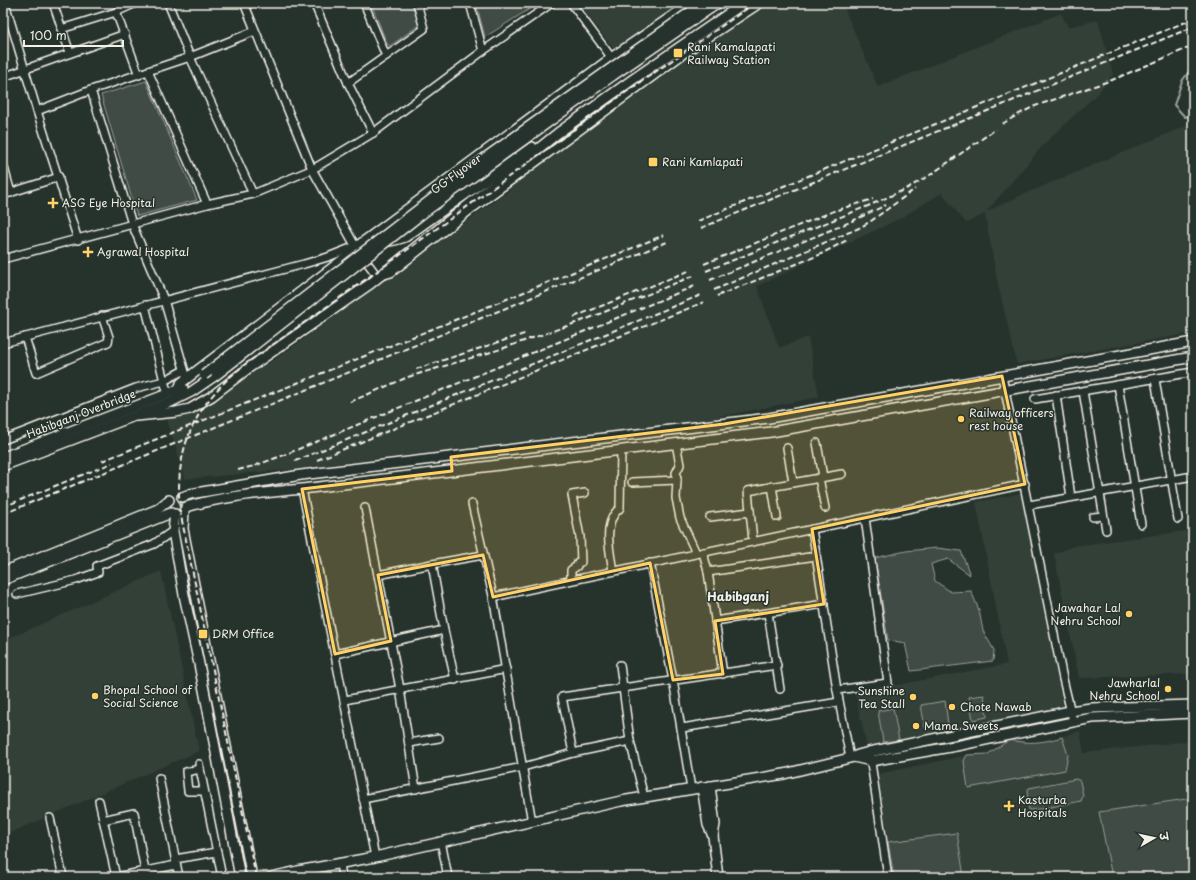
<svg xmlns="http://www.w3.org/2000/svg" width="1196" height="880" font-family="'Playpen Sans','Playpen Sans Deva',sans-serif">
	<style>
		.built { fill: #333f39 }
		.green { fill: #414b45; stroke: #9a9e96 }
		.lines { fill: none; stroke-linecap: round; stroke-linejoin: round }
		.stream { stroke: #9fa39b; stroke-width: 2 }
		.minor-casing { stroke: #f4f1e8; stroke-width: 10 }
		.major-casing { stroke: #f4f1e8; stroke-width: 12 }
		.minor { stroke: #26332d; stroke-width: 7 }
		.major { stroke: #26332d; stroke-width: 9 }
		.rail { stroke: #f4f1e8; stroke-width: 2; stroke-dasharray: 6 3; stroke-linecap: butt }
		.major-bridge-casing { stroke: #f4f1e8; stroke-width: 12; stroke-linecap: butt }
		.major-bridge { stroke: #26332d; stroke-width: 9 }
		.marked { fill: #ffd166; fill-opacity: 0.2; stroke: #ffd166; stroke-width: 3; stroke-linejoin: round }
		.poi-dot { fill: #ffd166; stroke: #26332d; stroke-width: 1.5 }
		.labels { text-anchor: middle; stroke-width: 3; stroke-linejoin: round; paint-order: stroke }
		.poi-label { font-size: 11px; fill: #f4f1e8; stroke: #26332d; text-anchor: start }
		.street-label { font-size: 11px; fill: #f4f1e8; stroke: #26332d }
		.neighbourhood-label { font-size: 12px; font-weight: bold; fill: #f4f1e8; stroke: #26332d }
	</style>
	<rect width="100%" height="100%" fill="#26332d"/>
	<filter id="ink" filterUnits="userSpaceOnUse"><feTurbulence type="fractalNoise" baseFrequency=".025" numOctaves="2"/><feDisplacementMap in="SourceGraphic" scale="8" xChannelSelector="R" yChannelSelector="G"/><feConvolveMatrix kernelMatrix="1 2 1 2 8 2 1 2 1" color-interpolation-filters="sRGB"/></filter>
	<g filter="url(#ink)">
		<g class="built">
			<polygon points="578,3 683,3 616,52"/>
			<polygon points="754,3 842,3 878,87 1061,13 1068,27 1098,20 1113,74 1099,92 1045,143 986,212 1022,195 1193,123 1193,333 1017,364 997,280 985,214 966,223 942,193 899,219 757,286 779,348 808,337 819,397 703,420 286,470 185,479 165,413 196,399 274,360 510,190 505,181 586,129"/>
			<polygon points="1022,493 1063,706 867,747 855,693 1007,664 976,502"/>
			<polygon points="1193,530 1193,674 1079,678 1054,554 1074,546"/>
			<polygon points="161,571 199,751 3,836 3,641"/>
			<polygon points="1080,731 1084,753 1189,741 1193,798 1099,812 1112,877 894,877 878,774 973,754 988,754 1009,740 1028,743 1045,742"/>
		</g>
		<g class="green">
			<polygon points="371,3 413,3 419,25 390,46 387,44"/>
			<polygon points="476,3 539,3 485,37"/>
			<polygon points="146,81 197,200 137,216 101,95"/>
			<polygon points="937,548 961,551 970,575 948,559 931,564 935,581 951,592 971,591 979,610 983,631 994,650 993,661 911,671 905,643 888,640 875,558 906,551"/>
			<polygon points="984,695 987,717 973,720 969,697"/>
			<polygon points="945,701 948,724 925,728 921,705"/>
			<polygon points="893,708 899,740 883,742 878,711"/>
			<path d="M1062 737 1068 755 1065 770 968 788 964 761 967 755 988 754 1009 740C1031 744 1041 743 1062 737Z"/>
			<polygon points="1189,741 1193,741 1193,877 1112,877 1099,812 1193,798"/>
			<polygon points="1076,779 1080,781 1083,796 1081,801 1041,809 1029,810 1027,791 1029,788"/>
			<polygon points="957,833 964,877 894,877 888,842"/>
		</g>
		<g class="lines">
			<polyline class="stream" points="1193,66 1182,81 1174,105 1185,117 1193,115"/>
			<g class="minor-casing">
				<g id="minor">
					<polyline points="5,3 37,111 78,240"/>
					<polyline points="53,3 70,53"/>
					<polyline points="168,3 190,57 253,194"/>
					<polyline points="244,3 312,169 357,249 378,277 391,273 468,212 605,112 688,51 761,3"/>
					<polyline points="314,3 348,83 373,133"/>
					<polyline points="364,3 386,56"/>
					<polyline points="470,3 483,51"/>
					<polyline points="571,3 611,57"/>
					<polyline points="116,12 139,75"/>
					<polyline points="61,29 116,12 136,3"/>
					<polyline points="148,71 207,204"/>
					<polyline points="3,77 125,34"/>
					<polyline points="348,83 424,29 417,3"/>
					<polyline points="91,90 132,224 164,300 187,379"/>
					<polyline points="37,111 91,90 190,57 255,31"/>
					<polyline points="3,164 11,193"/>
					<polyline points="3,195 59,177"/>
					<polyline points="3,259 207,204 253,194 313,169 373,133 483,51 552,3"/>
					<polyline points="145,305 164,381 168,394"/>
					<polyline points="25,337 36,373 108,342 109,337 102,316"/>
					<polyline points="3,343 304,264 328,257 356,246 611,57 690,3"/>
					<polyline points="1002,376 1063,679 1073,721"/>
					<polyline points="1155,379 1178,519"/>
					<polyline points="1118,385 1141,524"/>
					<polyline points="1083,391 1106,530"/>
					<polyline points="1056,395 1071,497"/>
					<polyline points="1035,399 1193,372"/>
					<polyline points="3,440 136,388 164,381 184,370"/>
					<polyline points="676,443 680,465 676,473 677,480 676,498 680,518 696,553"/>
					<polyline points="817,443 823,477"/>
					<polyline points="787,448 793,482"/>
					<polyline points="819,478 825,508"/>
					<polyline points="632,482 677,480"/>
					<polyline points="772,486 777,517"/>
					<polyline points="302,489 375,857"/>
					<polyline points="472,504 493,596 532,822"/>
					<polyline points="1029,505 1193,476"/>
					<polyline points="365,508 400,689 416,789"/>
					<polyline points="710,517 750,512"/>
					<polyline points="1093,517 1103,516"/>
					<polyline points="812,529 837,690 850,758"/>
					<polyline points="753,541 748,491 842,474"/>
					<polyline points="703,552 708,572 723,674"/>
					<polyline points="650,563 673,680 691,789"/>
					<polyline points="432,564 444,630 455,680"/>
					<path d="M613 571C610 552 602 522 620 508L621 450"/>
					<polyline points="708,572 816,556"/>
					<polyline points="378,575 432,564 483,555"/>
					<polyline points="571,579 571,570 577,566 578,562 581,562 580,537 572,495 585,493"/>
					<polyline points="17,594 76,580 98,572 97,566 154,544 173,531"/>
					<polyline points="493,597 1025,484"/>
					<polyline points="768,613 780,689"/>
					<polyline points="715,621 824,604"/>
					<polyline points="335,654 444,630"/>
					<polyline points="620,665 630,741 644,797"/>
					<polyline points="837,690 888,683 865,518"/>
					<path d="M345 700C399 689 453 680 506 669"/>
					<polyline points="682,728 839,702"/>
					<polyline points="409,743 439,738"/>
					<polyline points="573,753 562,697 777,665"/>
					<polyline points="870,756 888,877"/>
					<polyline points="199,764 222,877"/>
					<polyline points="200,769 186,772 188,791 204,791"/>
					<polyline points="159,778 179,877"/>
					<polyline points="363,799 523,767 573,753 630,741"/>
					<polyline points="99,801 116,877"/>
					<polyline points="50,818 63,877"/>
					<polyline points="103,820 134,813 145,871"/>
					<polyline points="441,841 448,877"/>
					<polyline points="175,859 217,852"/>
					<polyline points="340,863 342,877"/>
					<polyline points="116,877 176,865"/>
				</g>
			</g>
			<g class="major-casing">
				<g id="major">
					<path d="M179 390 181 383 357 249C374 242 389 243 405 237L532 147"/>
					<polyline points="137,416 176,412 190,409 212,396 250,367 370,284 558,133 632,80 744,3"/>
					<polyline points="3,457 183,388"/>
					<polyline points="3,466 171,402 191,392 216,375"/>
					<polyline points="182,497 190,494 301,475 769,418 1193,342"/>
					<path d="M186 507C223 496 264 493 302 489L771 432 1193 357"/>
					<polyline points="184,511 183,529 252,877"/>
					<polyline points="175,514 173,531 184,595 199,664 240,877"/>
					<polyline points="3,572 158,509 169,500"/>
					<polyline points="3,580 171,513"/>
					<polyline points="854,757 871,761 956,746 1092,718 1193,713"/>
					<polyline points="710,786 715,824 713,836 718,877"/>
					<polyline points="702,787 708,825 713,836"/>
					<polyline points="271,877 298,871 375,857 621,801 784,774 854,757 858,755 869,752 1070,711 1091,708 1193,705"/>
				</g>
			</g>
			<use href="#minor" class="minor"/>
			<use href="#major" class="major"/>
			<g class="rail">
				<polyline points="1002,124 1021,113 1035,106 1112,80 1193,46"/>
				<polyline points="698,221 1193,19"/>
				<polyline points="701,228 1193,27"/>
				<polyline points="704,264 834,211 873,199"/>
				<polyline points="706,271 868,206 906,189 930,175 996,129"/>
				<polyline points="710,280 850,222 886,205"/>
				<polyline points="714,290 859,228 871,221 915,189"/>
				<polyline points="717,296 819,255 849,239"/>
				<polyline points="574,317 691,270"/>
				<polyline points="416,369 527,333"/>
				<polyline points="350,402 408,377 501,349 587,319 693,276"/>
				<polyline points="317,460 704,302"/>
				<path d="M102 461C289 386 477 312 664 235"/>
				<polyline points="295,461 701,295"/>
				<polyline points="238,470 254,466 284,455 697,285"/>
				<polyline points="3,507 112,463"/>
				<polyline points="3,514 667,242"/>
				<path d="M256 877 180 511C174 448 195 404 244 365L396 258 619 97 755 3"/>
			</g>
			<g class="major-bridge-casing">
				<g id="major-bridge">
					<polyline points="204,375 485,158 703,3"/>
					<polyline points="216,375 423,213 612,76 718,3"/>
				</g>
			</g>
			<use href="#major-bridge" class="major-bridge"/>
		</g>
	</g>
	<path class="marked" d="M1002 376 1025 484 812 529 824 604 715 621 723 674 673 680 650 563 493 597 483 555 378 575 391 641 335 654 302 489 452 471 451 457 724 424Z"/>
	<g class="poi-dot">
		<rect x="673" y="48" width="10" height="10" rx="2"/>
		<rect x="648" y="157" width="10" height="10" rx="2"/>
		<path d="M51 197h4v4h4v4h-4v4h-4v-4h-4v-4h4z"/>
		<path d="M86 246h4v4h4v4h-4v4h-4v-4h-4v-4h4z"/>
		<circle cx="961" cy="419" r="4"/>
		<circle cx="1129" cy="614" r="4"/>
		<rect x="198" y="629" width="10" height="10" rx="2"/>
		<circle cx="1168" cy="689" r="4"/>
		<circle cx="95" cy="696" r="4"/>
		<circle cx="913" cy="697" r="4"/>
		<circle cx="952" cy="707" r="4"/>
		<circle cx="916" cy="726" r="4"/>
		<path d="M1007 800h4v4h4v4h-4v4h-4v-4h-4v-4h4z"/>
	</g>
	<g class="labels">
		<g class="poi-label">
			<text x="687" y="51">Rani Kamalapati<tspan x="687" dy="13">Railway Station</tspan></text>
			<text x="662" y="166">Rani Kamlapati</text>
			<text x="62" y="207">ASG Eye Hospital</text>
			<text x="97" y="256">Agrawal Hospital</text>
			<text x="969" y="417">Railway officers<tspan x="969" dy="13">rest house</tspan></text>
			<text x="1121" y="612" text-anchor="end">Jawahar Lal<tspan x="1121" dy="13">Nehru School</tspan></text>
			<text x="212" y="638">DRM Office</text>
			<text x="1160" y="687" text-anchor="end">Jawharlal<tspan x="1160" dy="13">Nehru School</tspan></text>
			<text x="103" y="694">Bhopal School of<tspan x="103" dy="13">Social Science</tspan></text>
			<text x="905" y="695" text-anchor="end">Sunshine<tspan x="905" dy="13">Tea Stall</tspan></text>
			<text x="960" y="711">Chote Nawab</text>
			<text x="924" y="730">Mama Sweets</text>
			<text x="1018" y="804">Kasturba<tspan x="1018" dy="13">Hospitals</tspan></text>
		</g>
		<g class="street-label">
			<text transform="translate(456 174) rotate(-36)" y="4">GG Flyover</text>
			<text transform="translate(81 414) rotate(-21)" y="4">Habibganj Overbridge</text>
		</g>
		<g class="neighbourhood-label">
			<text x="738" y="601">Habibganj</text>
		</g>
	</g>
	<rect width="1196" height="880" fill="none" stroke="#26332d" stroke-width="16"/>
	<rect x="8" y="8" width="1180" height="864" fill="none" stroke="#f4f1e8" stroke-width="1.5" filter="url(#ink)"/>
	<g transform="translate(1154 838) rotate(81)" stroke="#26332d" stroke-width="3" paint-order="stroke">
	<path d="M0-3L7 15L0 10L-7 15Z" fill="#f4f1e8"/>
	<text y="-6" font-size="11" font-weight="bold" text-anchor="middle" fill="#f4f1e8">उ</text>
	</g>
	<path d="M24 40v6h99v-6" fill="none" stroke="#f4f1e8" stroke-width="2"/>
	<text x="30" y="40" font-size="12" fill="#f4f1e8" stroke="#26332d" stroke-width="3" paint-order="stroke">100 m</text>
</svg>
